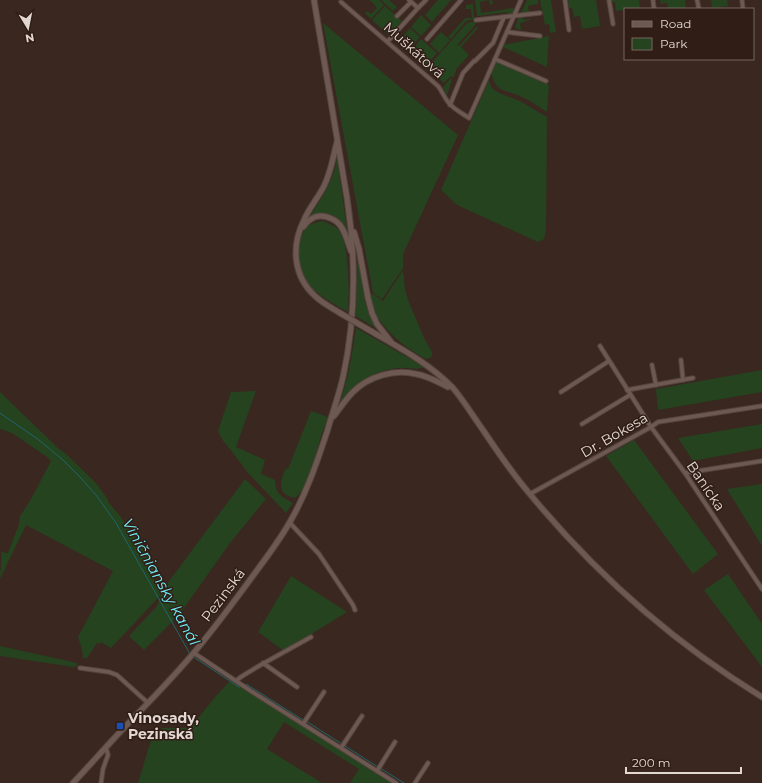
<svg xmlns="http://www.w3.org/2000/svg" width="762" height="783" font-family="Montserrat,sans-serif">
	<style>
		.green { fill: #26431f }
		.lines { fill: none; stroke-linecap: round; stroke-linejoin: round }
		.stream { stroke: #1e656b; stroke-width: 1 }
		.minor-casing { stroke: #53433d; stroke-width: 5.5 }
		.secondary-casing { stroke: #53433d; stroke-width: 7 }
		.minor { stroke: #6e5952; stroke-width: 3.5 }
		.secondary { stroke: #6e5952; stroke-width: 5 }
		.secondary-bridge-casing { stroke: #53433d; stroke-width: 7; stroke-linecap: butt }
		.secondary-bridge { stroke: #6e5952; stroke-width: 5 }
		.transit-dot { fill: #1a4fb4; stroke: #2f1d16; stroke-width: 1.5 }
		.labels { text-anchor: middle; stroke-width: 3; stroke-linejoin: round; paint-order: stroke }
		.street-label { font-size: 14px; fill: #e3d7d2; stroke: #2f1d16 }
		.poi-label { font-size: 14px; font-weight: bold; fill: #e3d7d2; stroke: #2f1d16; text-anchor: start }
		.water-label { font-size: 15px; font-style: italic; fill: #70f2fc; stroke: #2f1d16 }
	</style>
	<rect width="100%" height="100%" fill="#392720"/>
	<g class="green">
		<polygon points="368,0 379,0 384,5 371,19 365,13 367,11 371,14 377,8 371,1"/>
		<polygon points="381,0 389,0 397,7 393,11"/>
		<polygon points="438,0 451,0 432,22 425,15"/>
		<polygon points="475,0 492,0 493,4 490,5 489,0 480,2 481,13 513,8 514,10 517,3 517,0 519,0 514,11 514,14 508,14 507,12 477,16"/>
		<polygon points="527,0 538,0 538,4 528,6 529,13 521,13"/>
		<polygon points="540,0 551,0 556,32 550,33 549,24 545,25"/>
		<polygon points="568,0 596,0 600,26 582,29 580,16 574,17 572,8 569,8"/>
		<polygon points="611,0 639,0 640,9 625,9 625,20 623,10 616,11 615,2 612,2"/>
		<polygon points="660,0 685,0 686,9 668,9 667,3 661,4"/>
		<polygon points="711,0 727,0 728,6 712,8"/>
		<polygon points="473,4 474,19 466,21 451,39 448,37 465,18 472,18 471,9 466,9 466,5"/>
		<polygon points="385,6 402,21 389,35 372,20"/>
		<polygon points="421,15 431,25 421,36 411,27"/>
		<polygon points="519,17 523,17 523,20 530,19 530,20 520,23 521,30 515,28 515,27"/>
		<polygon points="475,21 475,25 457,45 459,46 476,27 478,28 461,47 469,55 457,68 453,78 451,76 444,83 427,68 467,23"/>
		<polygon points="323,23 458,135 403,254 403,268 382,299 373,293"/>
		<polygon points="410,28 420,37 408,51 398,42"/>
		<polygon points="441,32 450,40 439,53 430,44"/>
		<polygon points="549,36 547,67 503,47 503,45"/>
		<polygon points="421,39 437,53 425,66 410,53"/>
		<path d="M496 62 549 85 547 112C539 107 531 101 522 97 505 89 497 94 491 73Z"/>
		<polygon points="451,78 452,80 447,95 443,87"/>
		<polygon points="489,80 492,88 499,93 520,101 547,117 546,230 544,239 538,242 457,205 441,190"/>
		<path d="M337 157 348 236C346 231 345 226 341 221 333 213 320 211 310 216 323 196 334 181 337 157Z"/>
		<path d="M323 221C327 223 333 225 337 228 350 240 349 294 348 312 334 304 319 297 308 283 298 270 294 238 308 226 313 223 318 222 323 221Z"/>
		<polygon points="357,249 362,282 365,302 370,317 377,329 356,316 357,276"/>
		<path d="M403 270 405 289 408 300 424 338 432 352V356L430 358 426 359C408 349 390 336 378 318 374 312 371 302 369 294H373L383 301Z"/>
		<path d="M356 328 419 364 424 367C416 371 408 367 399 368 375 370 353 383 339 404 349 379 352 353 356 328Z"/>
		<polygon points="762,370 762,392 658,410 656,389"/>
		<path d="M256 391 236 447 265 460 261 474 275 480C276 495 281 496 293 503L286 513 248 473 230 449 223 441 218 431 231 392Z"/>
		<path d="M0 392 58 448 66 454 96 483 107 498 109 503 120 516 126 525 135 537 136 541 139 543 145 552 149 559 151 560 153 562V566L155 573 153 577 161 592 245 479 266 499 230 543 179 615 144 650 129 636 157 606 161 594 156 600 111 648 101 642 100 644 97 643 87 658H83L82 649 78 637 113 571 26 525 0 579C0 570 2 561 1 551L6 553H8L19 524 20 516 30 501 51 461 47 457 12 433 0 429Z"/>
		<path d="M311 411 328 417 321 436 313 464 302 491 295 498C292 497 287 496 285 494 277 487 283 476 286 468L288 469Z"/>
		<polygon points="762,424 762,448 693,461 678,438"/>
		<polygon points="634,440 718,554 693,574 606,456"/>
		<polygon points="762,484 762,546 727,489"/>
		<polygon points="728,574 762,624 762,667 704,590"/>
		<polygon points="291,576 347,612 284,651 258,632"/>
		<polygon points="0,646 77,663 77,666 74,667 0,656"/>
		<polygon points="231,680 392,783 350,783 359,769 284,722 267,749 322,783 138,783 151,740 162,728 190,728 215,697"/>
	</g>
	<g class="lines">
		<g class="stream">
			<polyline points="0,413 39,440 63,460 80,477 96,495 116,523 190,654"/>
			<polyline points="192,656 239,687 242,686"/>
			<polyline points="245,685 246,684 303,720"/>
			<polyline points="306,721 342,744"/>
			<polyline points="345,746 378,767"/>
			<polyline points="380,768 404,783"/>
		</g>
		<g class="minor-casing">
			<g id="minor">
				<polyline points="409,0 418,8"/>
				<polyline points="565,0 569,30"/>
				<polyline points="609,0 613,24"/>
				<polyline points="653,0 654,9"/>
				<polyline points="697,0 699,9"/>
				<polyline points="742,0 743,9"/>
				<path d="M341 2 438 86C442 91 444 97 448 102 453 109 462 113 469 118L521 0"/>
				<polyline points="397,16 411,2"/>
				<polyline points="476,20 540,13"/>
				<polyline points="507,32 540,36"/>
				<polyline points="427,39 461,0"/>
				<polyline points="388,41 418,8 426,0"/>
				<polyline points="495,59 546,81"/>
				<polyline points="475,61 493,43 504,17"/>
				<polyline points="450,105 463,73 474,61"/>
				<polyline points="600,346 651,427 685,473 762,589"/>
				<polyline points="681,360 683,380"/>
				<polyline points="652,365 656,385"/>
				<polyline points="627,390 693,378"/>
				<polyline points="561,392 609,361"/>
				<polyline points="582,424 630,395"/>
				<polyline points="685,473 762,461"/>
				<polyline points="530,494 651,427 658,422 762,406"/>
				<polyline points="290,523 319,554 353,605 355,610"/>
				<polyline points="194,653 251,691 396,783"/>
				<polyline points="263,663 297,687"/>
				<polyline points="80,668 109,672 117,675 148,703"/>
				<path d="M236 681C242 675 250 672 257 667 275 657 293 647 311 637"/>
				<polyline points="303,724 324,692"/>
				<polyline points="341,748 362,716"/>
				<polyline points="377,771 395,742"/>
				<polyline points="101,783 103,769 108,755 107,751 105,748"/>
				<polyline points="415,783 428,763"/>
			</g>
		</g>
		<g class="secondary-casing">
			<g id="secondary">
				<path d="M337 142C333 157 331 172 324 186 318 198 309 208 304 220 291 246 293 276 315 296 322 303 332 308 340 313"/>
				<path d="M303 227C306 223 310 219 315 217 324 214 337 219 342 228 346 235 348 243 351 251"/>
				<polyline points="354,232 359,249 368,298 372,313 377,324 391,342"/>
				<path d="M369 330C398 347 429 363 453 388 464 401 473 416 483 430 497 451 512 473 529 493 595 573 674 643 762 697"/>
				<path d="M334 416C340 408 346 399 353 392 369 376 394 369 416 374 428 376 438 382 448 387"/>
				<path d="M73 783C89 766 105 748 121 731 145 706 169 682 191 656 211 633 229 608 247 584 262 563 279 542 291 520 307 492 317 462 327 432 332 414 339 395 343 377 356 318 356 257 347 198L314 0"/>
			</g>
		</g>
		<use href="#minor" class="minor"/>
		<use href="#secondary" class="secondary"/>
		<g class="secondary-bridge-casing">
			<polyline id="secondary-bridge" points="340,313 369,330"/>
		</g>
		<use href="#secondary-bridge" class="secondary-bridge"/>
	</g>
	<rect class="transit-dot" x="116" y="722" width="8" height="8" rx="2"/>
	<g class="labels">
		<g class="street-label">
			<text transform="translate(414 50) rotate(42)" y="5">Muškátová</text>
			<text transform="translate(614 435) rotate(-30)" y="5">Dr. Bokesa</text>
			<text transform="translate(706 486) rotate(56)" y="5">Banícka</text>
			<text transform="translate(223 595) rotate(-53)" y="5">Pezinská</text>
		</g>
		<g class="poi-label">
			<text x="128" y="723">Vinosady,<tspan x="128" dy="16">Pezinská</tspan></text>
		</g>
		<g class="water-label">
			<text transform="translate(161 582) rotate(61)" y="5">Viničniansky kanál</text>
		</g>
	</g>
	<rect x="624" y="8" width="130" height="52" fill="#2f1d16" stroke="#776761"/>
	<rect x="632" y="21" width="20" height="6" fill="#6e5952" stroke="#776761"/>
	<text x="660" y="28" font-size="12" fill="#e3d7d2">Road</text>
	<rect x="632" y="38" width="20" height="12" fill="#26431f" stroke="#776761"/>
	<text x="660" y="48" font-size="12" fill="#e3d7d2">Park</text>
	<g transform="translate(28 28) rotate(170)" stroke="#2f1d16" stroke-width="3" paint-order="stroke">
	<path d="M0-3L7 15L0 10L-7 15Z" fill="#e3d7d2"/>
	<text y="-6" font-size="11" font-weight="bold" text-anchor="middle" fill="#e3d7d2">N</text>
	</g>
	<path d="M626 767v6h115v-6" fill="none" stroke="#e3d7d2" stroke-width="2"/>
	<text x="632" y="767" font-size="12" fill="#e3d7d2" stroke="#2f1d16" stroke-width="3" paint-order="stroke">200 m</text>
</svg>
